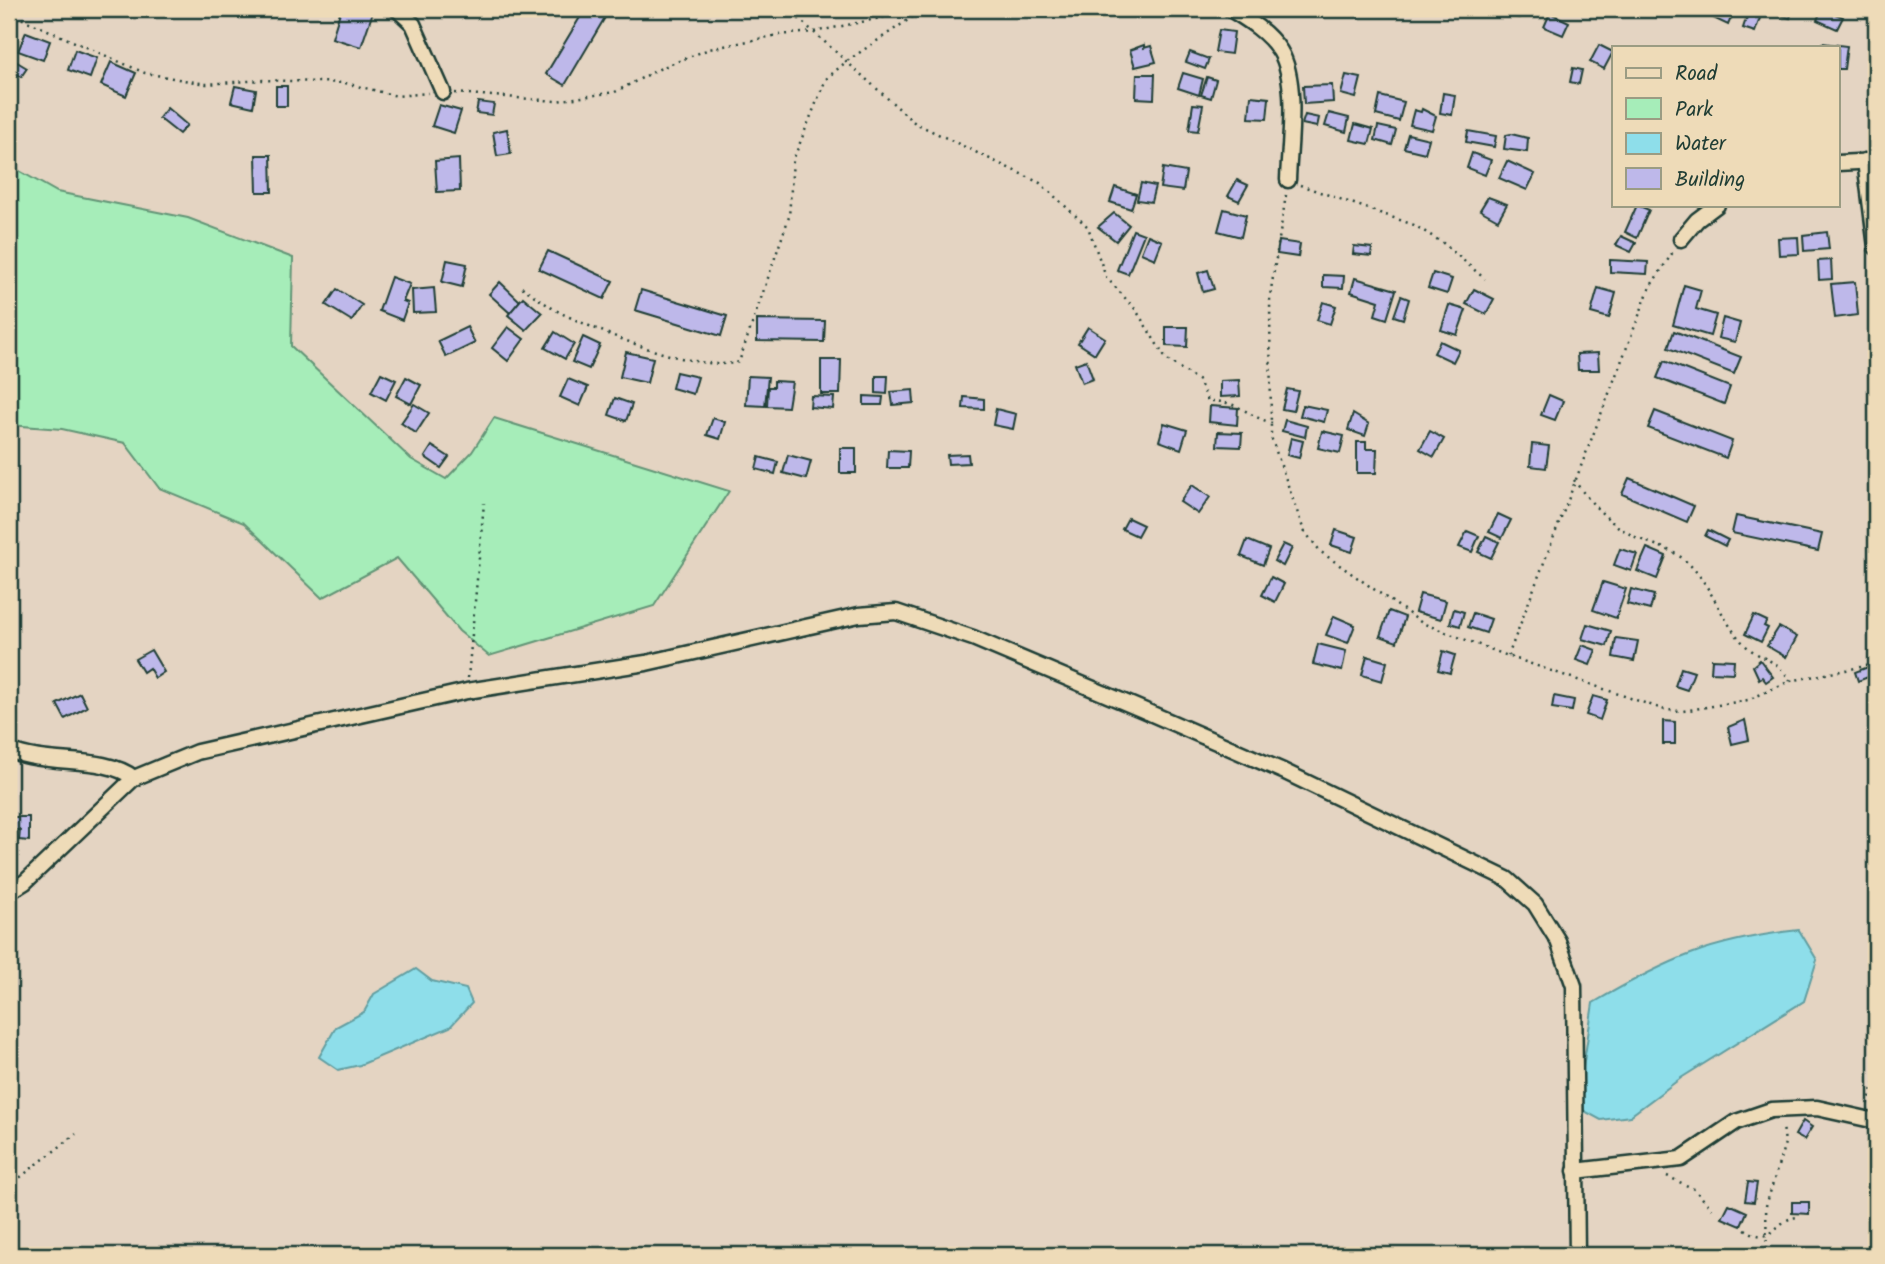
<svg xmlns="http://www.w3.org/2000/svg" width="1885" height="1264" font-family="Kalam,sans-serif">
	<style>
		.green { fill: #a6edb9; stroke: #629576; stroke-width: 2 }
		.water { fill: #8edeea; stroke: #629ea1; stroke-width: 2 }
		.building { fill: #beb8ea; stroke: #1f3d34; stroke-width: 2 }
		.lines { fill: none; stroke-linecap: round; stroke-linejoin: round }
		.minor-casing { stroke: #1f3d34; stroke-width: 19 }
		.path { stroke: #1f3d34; stroke-width: 2.5; stroke-dasharray: 2 5; stroke-linecap: butt }
		.minor { stroke: #eedbb8; stroke-width: 14 }
	</style>
	<rect width="100%" height="100%" fill="#e4d4c2"/>
	<filter id="ink" filterUnits="userSpaceOnUse"><feTurbulence type="fractalNoise" baseFrequency=".0143" numOctaves="2"/><feDisplacementMap in="SourceGraphic" scale="14" xChannelSelector="R" yChannelSelector="G"/><feConvolveMatrix kernelMatrix="1 2 1 2 8 2 1 2 1" color-interpolation-filters="sRGB"/></filter>
	<g filter="url(#ink)">
		<polygon class="green" points="9,165 57,192 188,218 293,258 291,346 411,459 446,479 472,452 494,418 729,491 654,606 489,656 459,631 397,558 322,598 244,523 159,488 125,443 62,429 9,425"/>
		<g class="water">
			<path d="M1799 930 1817 960 1804 1001 1681 1078 1630 1116 1601 1120 1577 1107 1593 1003C1668 959 1712 940 1799 930Z"/>
			<polygon points="416,969 432,981 466,989 472,1003 450,1027 360,1065 338,1070 319,1057 336,1027 364,1012 374,994"/>
		</g>
		<g class="building">
			<polygon points="341,9 373,12 361,47 332,38"/>
			<polygon points="585,9 610,9 565,85 546,74"/>
			<polygon points="1502,9 1522,9 1519,18 1501,13"/>
			<polygon points="1712,9 1735,9 1728,25 1709,16"/>
			<polygon points="1771,9 1793,9 1790,18 1770,12"/>
			<polygon points="1822,9 1843,17 1837,29 1817,20"/>
			<polygon points="1550,13 1569,22 1563,35 1544,27"/>
			<polygon points="1748,13 1760,18 1755,32 1743,28"/>
			<polygon points="1219,30 1234,32 1231,54 1215,52"/>
			<polygon points="26,32 50,41 43,60 18,51"/>
			<polygon points="1822,43 1847,46 1844,69 1838,69 1838,47 1821,47"/>
			<polygon points="1144,45 1144,48 1151,46 1156,62 1135,67 1130,50"/>
			<polygon points="1599,45 1613,52 1604,69 1590,62"/>
			<polygon points="75,50 97,58 90,78 68,70"/>
			<polygon points="1190,52 1209,59 1205,69 1186,62"/>
			<polygon points="12,59 27,68 21,77 9,70"/>
			<polygon points="111,62 136,73 126,96 101,85"/>
			<polygon points="1573,68 1582,70 1579,84 1570,82"/>
			<polygon points="1183,73 1203,79 1199,95 1178,88"/>
			<polygon points="1137,74 1155,74 1154,99 1136,98"/>
			<polygon points="1346,75 1361,78 1356,98 1341,94"/>
			<polygon points="1207,77 1216,80 1211,98 1201,95"/>
			<polygon points="1332,85 1333,102 1304,104 1303,86"/>
			<polygon points="235,86 256,90 253,107 231,102"/>
			<rect x="276" y="86" width="11" height="20"/>
			<polygon points="1443,93 1455,95 1452,115 1440,113"/>
			<polygon points="1251,96 1269,98 1267,119 1249,118"/>
			<polygon points="1380,96 1404,102 1399,121 1376,115"/>
			<polygon points="478,102 494,104 492,115 476,113"/>
			<polygon points="1193,104 1203,105 1198,131 1189,130"/>
			<polygon points="439,105 461,111 454,133 432,126"/>
			<polygon points="167,108 187,125 179,134 159,118"/>
			<polygon points="1422,109 1436,116 1432,130 1410,125 1414,110 1421,112"/>
			<polygon points="1869,109 1876,109 1876,130 1868,130"/>
			<polygon points="1329,113 1349,118 1346,132 1325,126"/>
			<polygon points="1305,115 1319,118 1317,127 1302,124"/>
			<polygon points="1355,124 1373,129 1369,144 1351,140"/>
			<polygon points="1378,126 1396,130 1392,145 1375,140"/>
			<polygon points="507,129 511,154 497,156 493,132"/>
			<polygon points="1468,131 1496,136 1494,147 1466,142"/>
			<polygon points="1408,134 1429,139 1425,153 1404,148"/>
			<polygon points="1511,134 1528,138 1527,152 1504,149 1506,135"/>
			<polygon points="1472,153 1491,160 1485,175 1467,168"/>
			<polygon points="256,155 271,155 272,192 257,192"/>
			<polygon points="459,159 460,191 437,192 435,161"/>
			<polygon points="1507,161 1535,174 1527,190 1499,178"/>
			<polygon points="1163,168 1186,172 1183,191 1160,188"/>
			<polygon points="1237,180 1248,185 1239,201 1228,196"/>
			<polygon points="1141,183 1155,186 1151,202 1137,200"/>
			<polygon points="1115,187 1136,194 1131,209 1110,202"/>
			<polygon points="1488,197 1507,204 1498,220 1480,210"/>
			<polygon points="1637,205 1649,210 1637,238 1625,232"/>
			<polygon points="1224,209 1246,215 1241,237 1218,231"/>
			<polygon points="1114,213 1129,225 1116,241 1098,227"/>
			<polygon points="1133,230 1144,234 1128,274 1117,270"/>
			<polygon points="1827,232 1829,249 1804,251 1803,235"/>
			<polygon points="1148,235 1162,241 1155,259 1141,253"/>
			<polygon points="1621,236 1636,243 1631,252 1616,245"/>
			<polygon points="1798,237 1799,254 1779,255 1778,238"/>
			<polygon points="1279,241 1300,244 1298,257 1277,254"/>
			<polygon points="1354,246 1372,248 1371,256 1353,254"/>
			<polygon points="548,251 613,281 604,299 539,269"/>
			<polygon points="447,260 467,264 462,287 442,282"/>
			<polygon points="1610,260 1648,262 1647,274 1610,272"/>
			<polygon points="1831,260 1832,279 1819,280 1818,261"/>
			<polygon points="1208,270 1214,289 1203,292 1198,273"/>
			<polygon points="1433,273 1452,279 1447,294 1428,288"/>
			<polygon points="1323,275 1344,276 1343,288 1323,287"/>
			<polygon points="391,277 410,284 403,301 408,303 402,320 379,311"/>
			<polygon points="1355,278 1396,290 1387,319 1375,315 1379,301 1351,292"/>
			<polygon points="500,282 520,301 510,313 489,294"/>
			<polygon points="1855,282 1858,315 1835,318 1831,284"/>
			<polygon points="1684,285 1701,290 1696,309 1716,315 1710,336 1673,325"/>
			<polygon points="434,288 436,312 413,313 412,290"/>
			<polygon points="1598,288 1616,293 1609,318 1591,313"/>
			<polygon points="337,289 362,305 352,321 326,305"/>
			<polygon points="1474,289 1494,299 1486,314 1466,304"/>
			<polygon points="641,290 727,316 721,336 635,310"/>
			<polygon points="1401,296 1409,299 1403,319 1394,316"/>
			<polygon points="523,297 542,313 526,330 508,315"/>
			<polygon points="1323,302 1336,306 1330,324 1317,320"/>
			<polygon points="1449,305 1466,310 1457,335 1441,330"/>
			<polygon points="1723,318 1740,323 1735,342 1718,338"/>
			<polygon points="757,320 825,321 824,342 757,341"/>
			<polygon points="467,327 475,343 446,357 438,341"/>
			<polygon points="508,327 524,339 508,361 492,348"/>
			<polygon points="1088,327 1105,338 1095,354 1078,343"/>
			<polygon points="1166,327 1188,327 1187,347 1166,346"/>
			<polygon points="1674,331 1741,357 1734,374 1668,348"/>
			<polygon points="555,332 574,344 565,359 545,348"/>
			<polygon points="583,337 600,345 589,369 572,362"/>
			<polygon points="1440,341 1459,350 1453,362 1434,353"/>
			<polygon points="626,352 653,358 647,383 620,377"/>
			<polygon points="1598,353 1599,370 1578,370 1577,354"/>
			<polygon points="821,360 841,360 840,394 821,394"/>
			<polygon points="1086,360 1093,379 1082,383 1075,364"/>
			<polygon points="1664,361 1730,387 1724,404 1657,378"/>
			<polygon points="676,372 698,377 693,394 672,388"/>
			<polygon points="381,373 396,380 386,400 371,392"/>
			<polygon points="748,376 768,377 765,406 746,405"/>
			<polygon points="876,376 888,376 887,394 876,393"/>
			<polygon points="406,377 421,385 411,404 396,396"/>
			<polygon points="568,379 588,387 580,406 560,397"/>
			<polygon points="1239,380 1240,396 1220,397 1220,381"/>
			<polygon points="774,381 792,382 788,407 767,406 768,387 774,387"/>
			<polygon points="1287,389 1298,391 1293,411 1282,409"/>
			<polygon points="913,390 914,403 893,405 891,392"/>
			<polygon points="1549,395 1563,401 1555,420 1541,415"/>
			<polygon points="811,396 834,397 833,409 810,407"/>
			<polygon points="864,396 883,397 882,405 864,405"/>
			<polygon points="964,397 984,399 984,409 963,408"/>
			<polygon points="615,398 632,404 626,421 609,415"/>
			<polygon points="414,404 429,413 416,433 401,423"/>
			<polygon points="1303,405 1327,410 1324,422 1300,416"/>
			<polygon points="1210,406 1238,408 1237,425 1209,422"/>
			<polygon points="996,409 1016,414 1013,429 993,425"/>
			<polygon points="1655,411 1732,441 1726,458 1648,428"/>
			<polygon points="1353,414 1369,424 1365,436 1348,430"/>
			<polygon points="713,418 725,422 720,439 707,435"/>
			<polygon points="1285,420 1307,426 1305,437 1282,431"/>
			<polygon points="1164,423 1187,430 1181,449 1159,441"/>
			<polygon points="1322,431 1344,436 1340,453 1318,448"/>
			<polygon points="1430,431 1444,439 1434,457 1420,449"/>
			<polygon points="1218,432 1242,433 1241,447 1217,446"/>
			<polygon points="1291,438 1303,441 1299,458 1287,455"/>
			<polygon points="1357,442 1366,442 1366,449 1377,449 1376,473 1357,473"/>
			<polygon points="1532,444 1549,446 1546,468 1530,466"/>
			<polygon points="432,446 449,457 441,468 425,457"/>
			<rect x="840" y="448" width="16" height="25"/>
			<polygon points="888,450 909,451 908,468 887,468"/>
			<polygon points="968,454 969,463 948,464 947,455"/>
			<polygon points="788,455 811,461 806,479 783,473"/>
			<polygon points="759,457 778,462 775,474 756,469"/>
			<polygon points="1629,478 1694,506 1687,522 1622,494"/>
			<polygon points="1192,485 1210,497 1198,514 1180,502"/>
			<polygon points="1498,514 1511,520 1502,538 1489,532"/>
			<polygon points="1736,516 1822,534 1818,551 1732,533"/>
			<polygon points="1128,518 1143,525 1137,536 1122,529"/>
			<polygon points="1336,530 1357,537 1352,552 1331,545"/>
			<polygon points="1708,530 1728,540 1725,546 1705,536"/>
			<polygon points="1467,531 1479,536 1472,552 1459,547"/>
			<polygon points="1486,536 1499,542 1491,558 1478,552"/>
			<polygon points="1247,540 1269,549 1263,565 1241,556"/>
			<polygon points="1283,544 1292,548 1283,566 1274,561"/>
			<polygon points="1647,548 1666,556 1657,579 1637,571"/>
			<polygon points="1620,549 1637,554 1631,571 1614,565"/>
			<polygon points="1271,577 1284,584 1275,602 1262,595"/>
			<polygon points="1603,582 1626,589 1616,618 1593,610"/>
			<polygon points="1631,589 1654,595 1650,610 1627,604"/>
			<polygon points="1420,594 1446,601 1441,619 1415,612"/>
			<polygon points="1454,609 1464,612 1460,626 1450,623"/>
			<polygon points="1389,611 1405,617 1397,642 1380,636"/>
			<polygon points="1473,613 1491,619 1486,633 1468,627"/>
			<polygon points="1754,615 1767,621 1764,626 1768,628 1761,642 1745,634"/>
			<polygon points="1334,616 1355,625 1348,643 1326,635"/>
			<polygon points="1587,624 1611,631 1607,646 1582,639"/>
			<polygon points="1779,627 1797,637 1786,657 1767,646"/>
			<polygon points="1616,638 1638,641 1634,661 1613,657"/>
			<polygon points="1318,644 1346,651 1342,671 1313,664"/>
			<polygon points="1582,645 1596,650 1590,665 1576,660"/>
			<polygon points="151,650 164,672 155,678 149,668 143,672 135,659"/>
			<polygon points="1443,651 1455,655 1450,673 1438,670"/>
			<polygon points="1367,656 1387,662 1382,681 1362,675"/>
			<polygon points="1712,659 1734,660 1733,673 1711,672"/>
			<polygon points="1760,660 1773,677 1766,682 1762,677 1759,679 1753,666"/>
			<polygon points="1876,664 1876,674 1858,681 1855,672"/>
			<polygon points="1681,668 1694,672 1687,690 1675,686"/>
			<polygon points="80,693 87,707 65,719 57,704"/>
			<polygon points="1554,696 1574,700 1572,711 1552,708"/>
			<polygon points="1593,696 1607,700 1600,720 1586,715"/>
			<polygon points="1745,720 1749,740 1732,744 1728,727"/>
			<polygon points="1663,721 1675,722 1675,744 1663,744"/>
			<polygon points="9,817 29,817 29,841 19,840 20,830 9,830"/>
			<polygon points="1803,1121 1812,1127 1804,1140 1795,1135"/>
			<polygon points="1748,1182 1757,1183 1754,1202 1745,1201"/>
			<polygon points="1792,1202 1809,1202 1809,1214 1792,1213"/>
			<polygon points="1729,1204 1747,1212 1741,1226 1722,1218"/>
		</g>
		<g class="lines">
			<g class="minor-casing">
				<g id="minor">
					<polyline points="397,9 413,24 443,92"/>
					<path d="M1230 9C1248 20 1268 32 1280 51 1299 82 1289 145 1288 180"/>
					<polyline points="1865,161 1876,247"/>
					<polyline points="1838,163 1876,161"/>
					<polyline points="1681,239 1697,220 1717,205"/>
					<path d="M9 750C50 767 102 754 134 778"/>
					<polyline points="9,892 25,882 134,778 197,752 467,691 646,663 859,615 896,612 973,638 1143,710 1283,771 1507,879 1535,904 1558,941 1574,986 1577,1255"/>
					<polyline points="1575,1171 1681,1159 1736,1122 1771,1110 1817,1108 1876,1121"/>
				</g>
			</g>
			<g class="path">
				<path d="M788 9 915 123 1040 183 1088 227 1106 277 1136 310 1166 359 1199 381 1208 401C1238 400 1247 416 1272 423"/>
				<polyline points="9,13 145,73 206,84 263,80 345,83 397,96 428,93"/>
				<polyline points="455,93 556,101 615,92 661,68 709,49 778,35 814,32 923,9"/>
				<polyline points="1300,185 1414,225 1443,243 1485,279"/>
				<polyline points="1286,195 1270,296 1271,437 1304,531 1321,552 1422,623 1508,656 1665,710 1683,711 1748,700 1790,681 1876,664"/>
				<path d="M522 287C535 296 549 307 563 314 603 333 697 373 739 362L789 217 793 160 826 79 847 61 920 12"/>
				<path d="M1574 480C1588 500 1606 520 1628 533 1644 543 1666 546 1682 558 1710 579 1720 620 1745 645 1762 661 1777 658 1790 681"/>
				<polyline points="1508,656 1650,287 1673,252"/>
				<polyline points="468,678 484,503"/>
				<polyline points="1867,1104 1876,1081"/>
				<polyline points="1667,1176 1694,1189 1712,1209"/>
				<polyline points="9,1186 76,1134"/>
				<path d="M1745 1229C1776 1249 1772 1218 1799 1217"/>
				<polyline points="1767,1255 1766,1206 1785,1143 1783,1126"/>
			</g>
			<use href="#minor" class="minor"/>
		</g>
	</g>
	<rect width="1885" height="1264" fill="none" stroke="#eedbb8" stroke-width="35"/>
	<rect x="18" y="18" width="1850" height="1229" fill="none" stroke="#1f3d34" stroke-width="2.5" filter="url(#ink)"/>
	<rect x="1612" y="46" width="228" height="161" fill="#eedbb8" stroke="#9b9c83" stroke-width="2"/>
	<rect x="1626" y="68" width="35" height="10" fill="#eedbb8" stroke="#9b9c83" stroke-width="2"/>
	<text x="1675" y="80" font-size="21" fill="#1f3d34">Road</text>
	<rect x="1626" y="98" width="35" height="21" fill="#a6edb9" stroke="#9b9c83" stroke-width="2"/>
	<text x="1675" y="116" font-size="21" fill="#1f3d34">Park</text>
	<rect x="1626" y="133" width="35" height="21" fill="#8edeea" stroke="#9b9c83" stroke-width="2"/>
	<text x="1675" y="150" font-size="21" fill="#1f3d34">Water</text>
	<rect x="1626" y="168" width="35" height="21" fill="#beb8ea" stroke="#9b9c83" stroke-width="2"/>
	<text x="1675" y="186" font-size="21" fill="#1f3d34">Building</text>
</svg>
